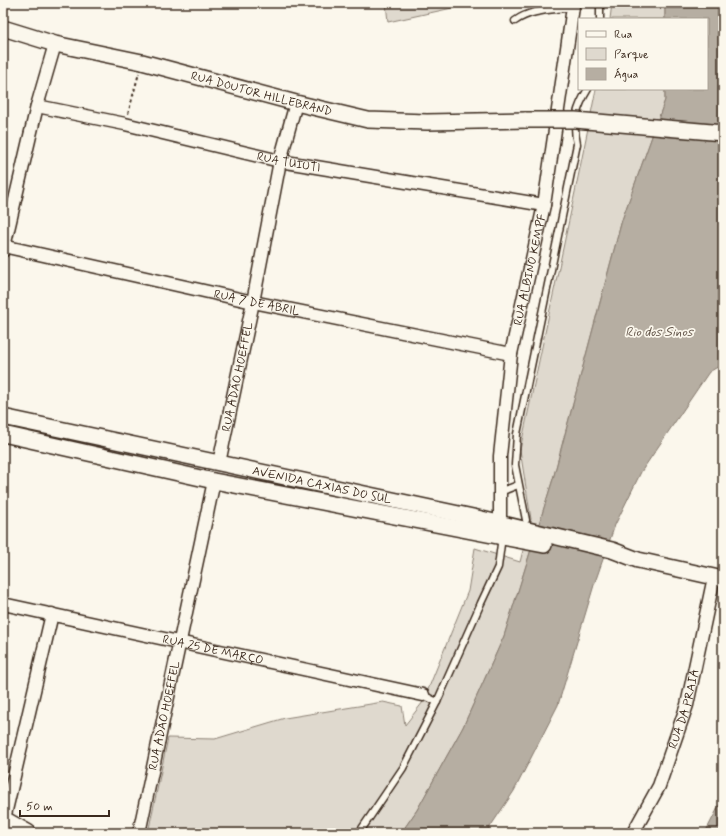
<svg xmlns="http://www.w3.org/2000/svg" width="726" height="836" font-family="Mynerve,sans-serif">
	<style>
		.green { fill: #dfd9ce; stroke: #8d8276 }
		.water { fill: #b6aea2; stroke: #85796d }
		.lines { fill: none; stroke-linecap: round; stroke-linejoin: round }
		.service-casing { stroke: #3b2a1e; stroke-width: 9 }
		.minor-casing { stroke: #3b2a1e; stroke-width: 15 }
		.tertiary-casing { stroke: #3b2a1e; stroke-width: 18 }
		.secondary-casing { stroke: #3b2a1e; stroke-width: 19 }
		.motorway-casing { stroke: #3b2a1e; stroke-width: 24 }
		.path { stroke: #3b2a1e; stroke-width: 2; stroke-dasharray: 3 3; stroke-linecap: butt }
		.service { stroke: #fbf7ec; stroke-width: 6 }
		.minor { stroke: #fbf7ec; stroke-width: 12 }
		.tertiary { stroke: #fbf7ec; stroke-width: 15 }
		.secondary { stroke: #fbf7ec; stroke-width: 16 }
		.motorway { stroke: #fbf7ec; stroke-width: 21 }
		.tertiary-bridge-casing { stroke: #3b2a1e; stroke-width: 18; stroke-linecap: butt }
		.tertiary-bridge { stroke: #fbf7ec; stroke-width: 15 }
		.labels { text-anchor: middle; stroke-width: 3.5; stroke-linejoin: round; paint-order: stroke }
		.street-label { font-size: 12px; fill: #3b2a1e; stroke: #fbf7ec }
		.water-label { font-size: 13px; font-style: italic; fill: #605246; stroke: #fbf7ec }
	</style>
	<rect width="100%" height="100%" fill="#fbf7ec"/>
	<filter id="ink" filterUnits="userSpaceOnUse"><feTurbulence type="fractalNoise" baseFrequency=".025" numOctaves="2"/><feDisplacementMap in="SourceGraphic" scale="8" xChannelSelector="R" yChannelSelector="G"/><feConvolveMatrix kernelMatrix="1 2 1 2 8 2 1 2 1" color-interpolation-filters="sRGB"/></filter>
	<g filter="url(#ink)">
		<g class="green">
			<polygon points="386,3 475,3 388,22"/>
			<polygon points="612,3 665,3 665,19 610,19"/>
			<polygon points="596,89 665,89 665,100 622,220 553,479 504,636 463,727 417,810 401,833 148,833 168,738 215,739 285,718 383,702 402,706 405,725 423,702 468,591 475,548 520,562 531,519 520,450 575,192"/>
		</g>
		<g class="water">
			<polygon points="665,3 723,3 723,364 709,372 641,472 615,525 594,585 558,705 514,791 486,833 401,833 417,810 463,727 504,636 553,479 622,220 665,100 665,89 707,89 707,19 665,19"/>
			<polygon points="723,798 723,833 705,833 706,831"/>
		</g>
		<g class="lines">
			<g class="service-casing">
				<g id="service">
					<polyline points="600,3 600,19"/>
					<path d="M515 21C531 9 554 10 573 7"/>
					<polyline points="500,492 518,485"/>
					<path d="M526 520 515 465 517 434 577 144C572 122 577 107 588 89"/>
					<polyline points="423,695 437,702"/>
					<polyline points="359,833 403,768 437,702 481,603 498,567 501,544 499,537"/>
				</g>
			</g>
			<g class="minor-casing">
				<g id="minor">
					<path id="s1" d="M37 106 125 124 280 161 544 205"/>
					<path id="s2" d="M3 246 253 302 511 354"/>
					<polyline points="3,251 37,106 55,44"/>
					<path id="s3" d="M219 463 253 302 280 161 296 103"/>
					<path id="s4" d="M500 532V456L511 354 544 205 573 7 572 3"/>
					<path id="s5" d="M3 604 423 695"/>
					<polyline points="4,819 52,614"/>
					<path id="s6" d="M139 833 214 481"/>
					<path id="s7" d="M633 833 659 786 687 705 714 577"/>
				</g>
			</g>
			<g class="tertiary-casing">
				<g id="tertiary">
					<path id="s8" d="M3 28 55 44 142 62 296 103 368 120 427 122 526 120"/>
					<path id="s9" d="M3 417 473 517 612 550 638 560 723 579"/>
					<polyline points="3,434 214,481 544,545"/>
				</g>
			</g>
			<g class="secondary-casing">
				<polyline id="secondary" points="3,819 28,833"/>
			</g>
			<g class="motorway-casing">
				<polyline id="motorway" points="3,831 12,833"/>
			</g>
			<polyline class="path" points="128,114 139,73"/>
			<use href="#service" class="service"/>
			<use href="#minor" class="minor"/>
			<use href="#tertiary" class="tertiary"/>
			<use href="#secondary" class="secondary"/>
			<use href="#motorway" class="motorway"/>
			<g class="tertiary-bridge-casing">
				<polyline id="tertiary-bridge" points="526,120 575,120 723,133"/>
			</g>
			<use href="#tertiary-bridge" class="tertiary-bridge"/>
		</g>
	</g>
	<g class="labels">
		<g class="street-label">
			<text dy="4" stroke="none"><textPath href="#s8" startOffset="267">RUA DOUTOR HILLEBRAND</textPath></text>
			<text dy="4" stroke="none"><textPath href="#s1" startOffset="258">RUA TUIUTI</textPath></text>
			<text dy="4" stroke="none"><textPath href="#s4" startOffset="265">RUA ALBINO KEMPF</textPath></text>
			<text dy="4" stroke="none"><textPath href="#s2" startOffset="260">RUA 7 DE ABRIL</textPath></text>
			<text dy="4" stroke="none"><textPath href="#s3" startOffset="88">RUA ADÃO HOEFFEL</textPath></text>
			<text dy="4" stroke="none"><textPath href="#s9" startOffset="326">AVENIDA CAXIAS DO SUL</textPath></text>
			<text dy="4" stroke="none"><textPath href="#s5" startOffset="215">RUA 25 DE MARÇO</textPath></text>
			<text dy="4" stroke="none"><textPath href="#s7" startOffset="135">RUA DA PRAIA</textPath></text>
			<text dy="4" stroke="none"><textPath href="#s6" startOffset="120">RUA ADÃO HOEFFEL</textPath></text>
		</g>
		<g class="water-label">
			<text x="659" y="336">Rio dos Sinos</text>
		</g>
	</g>
	<rect width="726" height="836" fill="none" stroke="#fbf7ec" stroke-width="16"/>
	<rect x="8" y="8" width="710" height="820" fill="none" stroke="#3b2a1e" stroke-width="1.5" filter="url(#ink)"/>
	<rect x="578" y="18" width="130" height="72" fill="#fbf7ec" stroke="#aea59a"/>
	<rect x="586" y="31" width="20" height="6" fill="#fbf7ec" stroke="#aea59a"/>
	<text x="614" y="38" font-size="12" fill="#3b2a1e">Rua</text>
	<rect x="586" y="48" width="20" height="12" fill="#dfd9ce" stroke="#aea59a"/>
	<text x="614" y="58" font-size="12" fill="#3b2a1e">Parque</text>
	<rect x="586" y="68" width="20" height="12" fill="#b6aea2" stroke="#aea59a"/>
	<text x="614" y="78" font-size="12" fill="#3b2a1e">Água</text>
	<path d="M20 810v6h89v-6" fill="none" stroke="#3b2a1e" stroke-width="2"/>
	<text x="26" y="810" font-size="12" fill="#3b2a1e" stroke="#fbf7ec" stroke-width="3" paint-order="stroke">50 m</text>
</svg>
